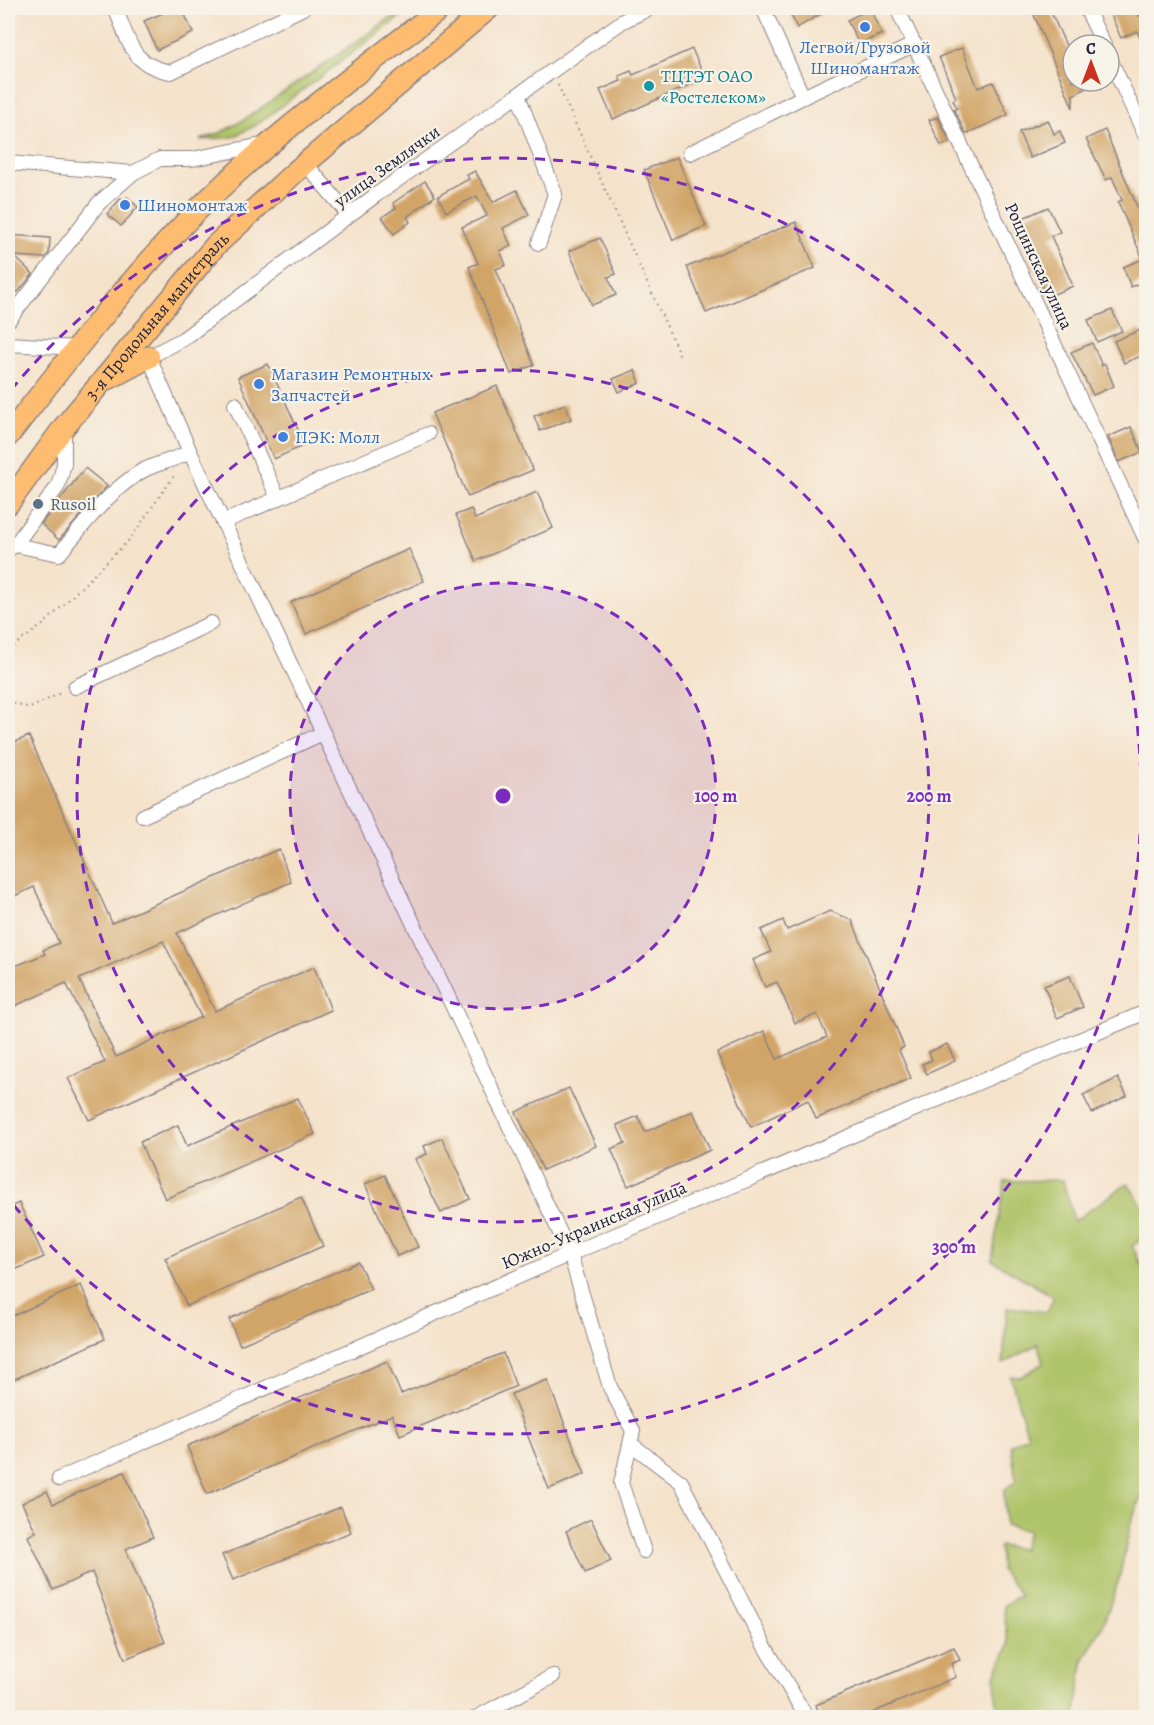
<svg xmlns="http://www.w3.org/2000/svg" width="1154" height="1725" font-family="Alegreya,serif">
	<style>
		.green { fill: #afc367; stroke: #687251; stroke-width: 1.5 }
		.building { fill: #d1a568; fill-rule: evenodd }
		.lines { fill: none; stroke-linecap: round; stroke-linejoin: round }
		.minor-casing { stroke: #8c8282; stroke-width: 16 }
		.highway-casing { stroke: #8c8282; stroke-width: 24 }
		.path { stroke: #8c8282; stroke-width: 2; stroke-dasharray: 1.5 4.5; stroke-linecap: butt }
		.minor { stroke: #fff; stroke-width: 14 }
		.highway { stroke: #febc70; stroke-width: 21 }
		.ring { fill: none; stroke: #7b2cbf; stroke-width: 3; stroke-dasharray: 10 8 }
		.shop-dot { fill: #3f7fe0; stroke: #f7f3e8; stroke-width: 2 }
		.culture-dot { fill: #0f9aa8; stroke: #f7f3e8; stroke-width: 2 }
		.service-dot { fill: #5c6f8a; stroke: #f7f3e8; stroke-width: 2 }
		.labels { text-anchor: middle; stroke-width: 4.5; stroke-linejoin: round; paint-order: stroke }
		.shop-label { font-size: 18px; fill: #366cbe; stroke: #f7f3e8; text-anchor: start }
		.culture-label { font-size: 18px; fill: #0d838f; stroke: #f7f3e8; text-anchor: start }
		.street-label { font-size: 18px; fill: #22223b; stroke: #f7f3e8 }
		.service-label { font-size: 18px; fill: #4e5e75; stroke: #f7f3e8; text-anchor: start }
		.centre { fill: #7b2cbf; stroke: #f7f3e8; stroke-width: 3 }
		.ring-label { font-size: 18px; text-anchor: middle; font-weight: bold; fill: #7b2cbf; stroke: #f7f3e8; stroke-width: 4.5; stroke-linejoin: round; paint-order: stroke }
	</style>
	<rect width="100%" height="100%" fill="#f7f3e8"/>
	<filter id="ink" filterUnits="userSpaceOnUse"><feTurbulence type="fractalNoise" baseFrequency=".0167" numOctaves="2"/><feDisplacementMap in="SourceGraphic" scale="12" xChannelSelector="R" yChannelSelector="G"/><feConvolveMatrix kernelMatrix="1 2 1 2 8 2 1 2 1" color-interpolation-filters="sRGB"/></filter>
	<filter id="wash" filterUnits="userSpaceOnUse"><feTurbulence type="fractalNoise" baseFrequency=".008" numOctaves="4" result="noise"/><feDisplacementMap in="SourceGraphic" scale="24" xChannelSelector="R" yChannelSelector="G"/><feGaussianBlur stdDeviation="1.35" result="paint"/><feColorMatrix in="noise" values="0 0 0 0 0 0 0 0 0 0 0 0 0 0 0 0 0 1.4 0 .05"/><feComposite in="paint" operator="in"/></filter>
	<g filter="url(#wash)">
		<rect width="100%" height="100%" fill="#f5e2ca"/>
		<g class="green">
			<polygon points="405,8 412,8 256,125 233,137 200,140 220,133 242,121"/>
			<polygon points="1063,1180 1074,1221 1128,1183 1146,1211 1146,1236 1132,1246 1146,1274 1146,1484 1131,1522 1119,1579 1102,1628 1084,1658 1075,1717 1001,1717 997,1709 995,1675 1009,1645 1003,1606 1021,1595 1001,1571 999,1546 1023,1549 1028,1531 1005,1525 1004,1490 1016,1481 1011,1445 1028,1436 1010,1376 1020,1377 1043,1364 1038,1344 1003,1364 1007,1307 1047,1312 1054,1297 992,1260 1005,1181"/>
		</g>
		<g id="blocks">
			<g class="building">
				<polygon points="175,8 182,8 193,33 157,50 144,21"/>
				<polygon points="788,8 831,8 797,28"/>
				<polygon points="1031,8 1049,8 1073,61 1073,81 1082,81 1085,89 1073,95 1073,108"/>
				<polygon points="1108,8 1135,8 1139,16 1146,12 1146,53 1137,31 1121,38"/>
				<polygon points="870,9 882,34 859,44 847,20"/>
				<polygon points="962,48 978,88 993,82 1008,115 966,134 954,109 957,108 953,100 956,98 939,57"/>
				<polygon points="692,49 705,78 613,119 600,90 621,81 619,76 631,71 633,75"/>
				<polygon points="938,117 950,142 941,146 929,120"/>
				<polygon points="1048,120 1054,134 1060,131 1065,143 1030,158 1019,132"/>
				<polygon points="1105,130 1146,228 1146,280 1131,287 1123,267 1143,259 1118,202 1122,200 1112,177 1106,180 1086,139"/>
				<polygon points="677,157 706,226 673,240 644,170"/>
				<polygon points="475,171 493,202 517,190 529,215 503,228 511,246 500,251 506,265 496,269 534,365 511,374 469,267 478,263 462,227 487,216 477,196 446,212 438,196 469,179 467,175"/>
				<polygon points="425,181 435,196 407,217 410,222 394,234 382,217 396,208 393,203"/>
				<polygon points="127,197 138,207 121,226 107,214 121,198 124,201"/>
				<polygon points="1048,207 1060,232 1051,236 1073,286 1047,297 1014,222"/>
				<polygon points="796,222 815,268 706,313 687,267"/>
				<polygon points="8,235 50,238 49,253 45,258 14,256 33,274 18,292 8,286"/>
				<polygon points="600,238 616,274 608,277 616,295 592,305 569,251"/>
				<polygon points="1112,310 1122,331 1097,342 1088,320"/>
				<polygon points="1140,330 1146,344 1146,354 1124,363 1114,341"/>
				<polygon points="1092,343 1102,366 1105,364 1114,386 1093,395 1071,352"/>
				<polygon points="268,364 305,445 274,459 238,377"/>
				<polygon points="635,370 640,383 619,392 613,379"/>
				<polygon points="497,386 533,470 468,497 432,413"/>
				<polygon points="565,404 571,419 540,431 534,416"/>
				<polygon points="1131,427 1142,452 1119,462 1108,437"/>
				<polygon points="85,468 107,486 59,540 41,524"/>
				<polygon points="537,492 553,528 476,561 456,515 471,509 475,519"/>
				<polygon points="409,549 424,581 306,634 291,602"/>
				<path d="M29 736 112 923 279 849 291 882 177 933 215 1011 314 967 331 1010 89 1120 68 1078 105 1062 66 983 8 1009V969L45 954 43 950 59 943 34 887 8 899V745ZM163 941 201 1017 116 1057 79 979Z"/>
				<polygon points="830,911 852,920 904,1047 899,1050 911,1078 816,1119 808,1100 751,1127 717,1053 764,1031 777,1059 827,1037 817,1014 795,1023 777,982 765,987 753,960 771,952 761,930 783,920 787,930"/>
				<polygon points="1070,976 1083,1007 1057,1018 1044,986"/>
				<polygon points="947,1044 955,1061 927,1074 922,1064 932,1060 929,1052"/>
				<polygon points="1118,1078 1127,1096 1092,1113 1083,1095"/>
				<polygon points="569,1088 596,1146 543,1170 516,1112"/>
				<polygon points="298,1098 315,1134 165,1199 140,1142 178,1125 187,1146"/>
				<polygon points="693,1111 710,1150 628,1186 611,1149 625,1143 617,1125 638,1116 645,1132"/>
				<polygon points="442,1138 470,1199 441,1213 415,1159 427,1154 424,1146"/>
				<polygon points="385,1175 418,1247 397,1256 365,1184"/>
				<polygon points="301,1197 323,1246 187,1306 165,1258"/>
				<polygon points="19,1203 44,1257 8,1273 8,1208"/>
				<polygon points="358,1262 371,1289 240,1345 229,1319"/>
				<polygon points="81,1285 105,1339 8,1382 8,1318"/>
				<polygon points="503,1353 516,1386 400,1435 392,1415 207,1494 187,1446 387,1361 401,1394"/>
				<polygon points="547,1380 585,1474 549,1489 511,1394"/>
				<polygon points="124,1472 153,1537 126,1549 165,1642 125,1659 92,1572 53,1590 28,1536 36,1532 22,1503 47,1491 53,1504"/>
				<polygon points="341,1507 351,1532 233,1580 222,1555"/>
				<polygon points="591,1519 611,1561 585,1573 566,1531"/>
				<polygon points="954,1647 960,1660 951,1664 956,1677 860,1718 821,1718 816,1705"/>
			</g>
		</g>
	</g>
	<g filter="url(#ink)">
		<use href="#blocks" fill-opacity="0" stroke="#8c8282" stroke-width="1.5"/>
		<g class="lines">
			<g class="minor-casing">
				<g id="minor">
					<path d="M115 8C130 42 130 65 171 72L303 8"/>
					<polyline points="763,8 803,97 915,44"/>
					<polyline points="897,8 1146,540"/>
					<polyline points="1086,8 1104,45"/>
					<polyline points="1109,57 1146,137"/>
					<polyline points="518,95 555,194 539,243"/>
					<polyline points="690,153 803,97"/>
					<polyline points="8,163 133,173"/>
					<polyline points="305,163 349,215"/>
					<polyline points="8,321 99,203 133,173 160,159 192,159 268,144"/>
					<polyline points="8,344 77,348"/>
					<polyline points="235,404 278,498"/>
					<polyline points="223,522 428,434"/>
					<path d="M15 545 59 554C84 525 108 491 142 471 156 463 175 460 190 452"/>
					<polyline points="9,549 15,545 58,486 64,464 64,427"/>
					<polyline points="75,687 211,623"/>
					<polyline points="143,816 323,733"/>
					<polyline points="631,1444 681,1482 764,1645 807,1718"/>
					<polyline points="59,1479 570,1254 1146,1012"/>
					<polyline points="644,1551 621,1483 633,1431 610,1387 570,1254 190,452 149,357 183,339 376,195 623,21 650,8"/>
					<polyline points="476,1718 553,1676"/>
				</g>
			</g>
			<g class="highway-casing">
				<g id="highway">
					<polyline points="110,378 149,357"/>
					<path d="M8 436C64 364 120 291 183 225 260 144 353 77 441 8"/>
					<path id="s1" d="M8 504 64 427 215 246 294 173 489 8"/>
				</g>
			</g>
			<g class="path">
				<polyline points="558,85 681,358"/>
				<polyline points="8,650 44,624 130,539 176,473"/>
				<polyline points="8,701 30,708 63,692"/>
			</g>
			<use href="#minor" class="minor"/>
			<use href="#highway" class="highway"/>
		</g>
	</g>
	<circle cx="503" cy="796" r="213" fill="#7b2cbf" fill-opacity=".12"/>
	<g class="ring">
		<circle cx="503" cy="796" r="213"/>
		<circle cx="503" cy="796" r="426"/>
		<path d="M11 390A638 638 0 1 1 11 1202"/>
	</g>
	<g class="shop-dot">
		<circle cx="865" cy="27" r="6"/>
		<circle cx="125" cy="205" r="6"/>
		<circle cx="259" cy="384" r="6"/>
		<circle cx="283" cy="437" r="6"/>
	</g>
	<circle class="culture-dot" cx="649" cy="86" r="6"/>
	<circle class="service-dot" cx="38" cy="504" r="6"/>
	<g class="labels">
		<g class="shop-label">
			<text x="865" y="53" text-anchor="middle">Легвой/Грузовой<tspan x="865" dy="21">Шиномантаж</tspan></text>
			<text x="137" y="211">Шиномонтаж</text>
			<text x="271" y="380">Магазин Ремонтных<tspan x="271" dy="21">Запчастей</tspan></text>
			<text x="295" y="443">ПЭК: Молл</text>
		</g>
		<g class="culture-label">
			<text x="661" y="82">ТЦТЭТ ОАО<tspan x="661" dy="21">«Ростелеком»</tspan></text>
		</g>
		<g class="street-label">
			<text transform="translate(387 166) rotate(-36)" y="6">улица Землячки</text>
			<text transform="translate(1039 266) rotate(65)" y="6">Рощинская улица</text>
			<text dy="6" stroke="none"><textPath href="#s1" startOffset="240">3-я Продольная магистраль</textPath></text>
			<text transform="translate(594 1225) rotate(-23)" y="6">Южно-Украинская улица</text>
		</g>
		<g class="service-label">
			<text x="50" y="510">Rusoil</text>
		</g>
	</g>
	<circle cx="503" cy="796" r="9" class="centre"/>
	<g class="ring-label">
		<text x="716" y="802">100 m</text>
		<text x="929" y="802">200 m</text>
		<text x="954" y="1253">300 m</text>
	</g>
	<rect width="1154" height="1725" fill="none" stroke="#f7f3e8" stroke-width="30"/>
	<g transform="translate(1091 63)"><circle r="28" fill="#f7f3e8" stroke="#a29fa3" stroke-width="1.5"/>
	<path d="M0-4.5L10 22L0 15L-10 22Z" fill="#c8321e"/>
	<text y="-9" font-size="16" font-weight="bold" text-anchor="middle" fill="#22223b">С</text>
	</g>
</svg>
